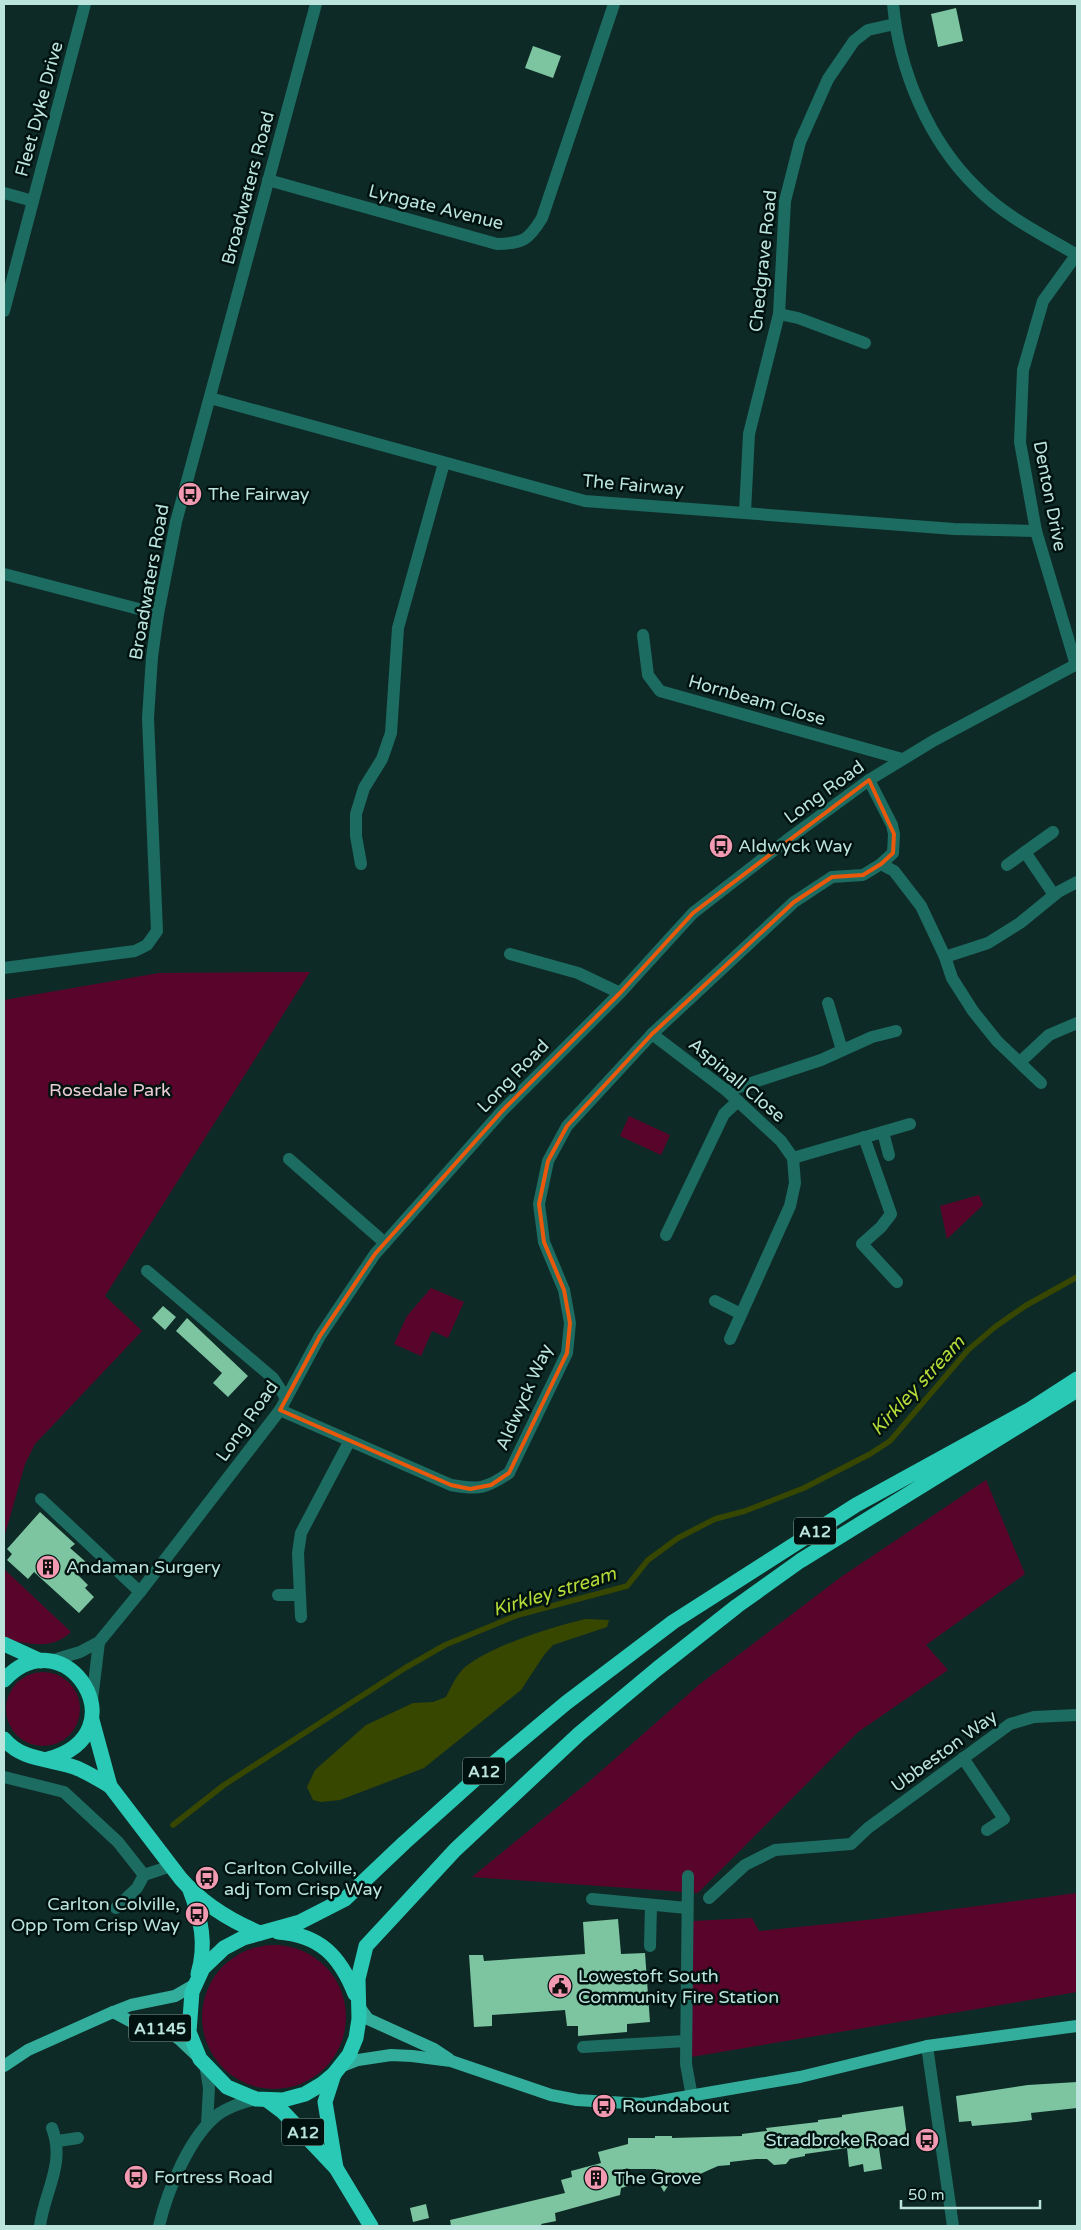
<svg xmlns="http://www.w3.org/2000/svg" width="1081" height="2230" font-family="'Varela Round',sans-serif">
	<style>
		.green { fill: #59042a }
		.water { fill: #384700 }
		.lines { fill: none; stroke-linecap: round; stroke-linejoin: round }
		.stream { stroke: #384700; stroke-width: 5.5 }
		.building { fill: #7dc4a1 }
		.minor { stroke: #1d6c62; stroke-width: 12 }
		.major { stroke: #33ae9d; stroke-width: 12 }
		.highway { stroke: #29c9b5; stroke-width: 15 }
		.marked { fill: none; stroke: #e8590c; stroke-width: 4; stroke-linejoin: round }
		.labels { text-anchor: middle; stroke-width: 5; stroke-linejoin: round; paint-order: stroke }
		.shield { fill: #00120f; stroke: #83a59e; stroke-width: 1 }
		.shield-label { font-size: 16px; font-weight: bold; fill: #bbe4dc }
		.street-label { font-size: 18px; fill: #bbe4dc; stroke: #00120f }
		.poi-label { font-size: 18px; fill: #bbe4dc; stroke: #00120f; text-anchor: start }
		.park-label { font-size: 18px; fill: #ebccd3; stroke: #00120f }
		.water-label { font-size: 19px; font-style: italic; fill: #b4d939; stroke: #00120f }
	</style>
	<rect width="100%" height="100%" fill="#0e2a26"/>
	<g class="green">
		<polygon points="310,972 105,1296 142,1331 35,1444 25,1464 4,1538 4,1000 159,973"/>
		<polygon points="629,1116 670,1135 661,1155 620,1136"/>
		<polygon points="979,1195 983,1205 947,1239 940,1206"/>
		<polygon points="431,1288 464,1302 448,1338 432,1331 421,1356 394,1344 407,1316"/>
		<polygon points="986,1480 1025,1574 926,1645 948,1670 858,1732 698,1893 472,1877 592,1779 700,1684 841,1577"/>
		<path d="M4 1569 71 1632C51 1650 32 1644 7 1640L4 1637Z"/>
		<circle cx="43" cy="1709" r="37"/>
		<polygon points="1077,1893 1077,1992 691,2057 693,1921 752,1918 759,1931 876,1919"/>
		<circle cx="274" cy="2017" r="72"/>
	</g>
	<path class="water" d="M585 1619 609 1620 607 1627 553 1645 544 1655 521 1690 424 1768 340 1800 321 1802 313 1800 307 1787 315 1770 366 1725 413 1703 433 1702 446 1697C451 1687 456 1676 464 1668 492 1645 550 1628 585 1619Z"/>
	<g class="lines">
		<polyline class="stream" points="173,1825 224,1785 405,1668 445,1645 518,1615 627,1586 648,1560 678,1538 715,1519 745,1511 804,1488 870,1454 890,1441 968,1350 995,1327 1025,1306 1077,1277"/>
	</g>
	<g class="building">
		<polygon points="956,8 963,41 938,47 931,14"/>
		<polygon points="533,46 561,56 553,78 525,68"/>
		<polygon points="163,1306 176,1317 165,1330 152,1318"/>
		<polygon points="187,1318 248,1376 228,1397 213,1383 222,1373 176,1331"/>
		<polygon points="40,1512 75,1544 70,1548 86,1562 76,1573 88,1585 85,1588 94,1597 79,1613 34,1572 28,1579 7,1560 12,1554 7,1549"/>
		<polygon points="618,1919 621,1954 645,1953 650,2022 627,2024 627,2032 578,2036 578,2026 567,2026 565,2010 492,2015 492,2026 474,2027 469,1955 483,1955 484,1961 585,1954 583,1922"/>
		<polygon points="1077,2082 1077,2108 1031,2113 1032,2120 1016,2122 972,2126 971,2121 959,2122 956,2096 1028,2085"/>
		<polygon points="903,2106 907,2136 892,2137 892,2141 887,2142 887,2147 879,2148 882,2169 864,2172 863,2164 849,2167 847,2148 805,2154 805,2156 790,2159 786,2164 774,2165 767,2159 756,2159 730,2162 730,2165 718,2166 700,2174 672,2174 672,2180 664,2192 656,2178 656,2169 623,2169 628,2186 621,2188 620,2195 555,2213 556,2221 541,2224 542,2226 451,2226 450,2220 565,2193 561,2180 572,2177 571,2171 601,2163 598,2152 628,2144 628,2138 655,2138 655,2136 672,2136 672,2138 742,2136 742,2134 767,2131 766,2128 818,2122 818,2120 842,2117 842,2115"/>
		<polygon points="426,2204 429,2218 413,2222 410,2208"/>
	</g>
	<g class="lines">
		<g class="minor">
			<path d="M893 4C899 70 928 140 976 187 1004 216 1043 235 1077 255"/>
			<path d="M268 180 497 244C523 243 528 241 542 218L614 4"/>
			<polyline points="4,193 33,201"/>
			<polyline points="4,311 85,4"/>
			<polyline points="779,314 798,318 865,343"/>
			<polyline points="210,398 585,501 954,529 1036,531"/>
			<polyline points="745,512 749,434 779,314 785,201 800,142 828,79 854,41 868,30 895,24"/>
			<polyline points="4,574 158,614"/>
			<polyline points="643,635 648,675 660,691 902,759"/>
			<polyline points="1076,665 1036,531 1020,442 1023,370 1043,301 1077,254"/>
			<polyline points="1053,832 1025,852 1054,895"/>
			<polyline points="361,864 356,836 356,814 364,788 382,759 391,733 398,628 444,463"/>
			<polyline points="881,864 894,871 921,906 945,957 952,978 973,1011 997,1041 1041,1083"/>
			<polyline points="1007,865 1025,852"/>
			<polyline points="510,954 578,973 620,993"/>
			<polyline points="945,957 988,943 1020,923 1058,892 1077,882"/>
			<polyline points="4,968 135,951 147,945 157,931 148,718 152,657 158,614 176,522 316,4"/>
			<polyline points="828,1003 842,1050"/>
			<polyline points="652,1034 727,1091 781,1141 793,1158 795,1183 790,1206 730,1339"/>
			<polyline points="1020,1062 1049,1035 1077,1023"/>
			<polyline points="727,1091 821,1060 872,1037 896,1031"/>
			<polyline points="883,1132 889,1155"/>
			<polyline points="864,1137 891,1214 881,1227 862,1244 897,1282"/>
			<polyline points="793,1158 910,1124"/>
			<polyline points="289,1159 385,1243"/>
			<polyline points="666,1235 724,1114 738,1101"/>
			<polyline points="147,1271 273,1378 286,1398"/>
			<polyline points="715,1301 741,1314"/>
			<path d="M280 1410 451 1485C478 1490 486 1489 509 1473L567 1353 570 1323 564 1290 544 1242 539 1204 548 1161 567 1126 652 1034 794 902 832 877 863 875 881 864 893 853 894 834 892 825 869 780"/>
			<polyline points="41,1499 140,1592"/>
			<polyline points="278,1595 299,1595"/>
			<polyline points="301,1617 298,1553 301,1533 349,1442"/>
			<polyline points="50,1661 80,1652 99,1642 140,1592 280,1410 320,1336 375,1254 503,1110 620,993 693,913 791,837 869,780 933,741 1077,664"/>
			<polyline points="92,1700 99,1642"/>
			<polyline points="963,1758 1004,1819 987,1830"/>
			<polyline points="4,1777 64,1792 118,1842 144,1875"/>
			<polyline points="688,1876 686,2064 692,2097"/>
			<polyline points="709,1898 745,1865 775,1850 851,1844 868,1828 1010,1724 1034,1717 1077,1715"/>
			<polyline points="592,1899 687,1908"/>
			<polyline points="116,1908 137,1888 144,1875 171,1866"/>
			<polyline points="650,1946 651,1905"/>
			<polyline points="927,2046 953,2226"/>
			<polyline points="583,2047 686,2041"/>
			<polyline points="205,2064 209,2088 207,2124"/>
			<polyline points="58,2141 78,2138"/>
			<path d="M40 2226C44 2192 66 2164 52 2128"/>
			<path d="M159 2226C167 2192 190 2134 220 2113 231 2106 243 2102 256 2099"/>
		</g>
		<g class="major">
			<polyline points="358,2005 368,2019 434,2049 449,2059"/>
			<polyline points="113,2012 130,2021 150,2024 167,2031 179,2039 198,2057"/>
			<polyline points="4,2066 28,2050 113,2012 131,2005 175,1996 194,1985"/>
			<polyline points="340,2067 358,2060 391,2055 412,2056 451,2061 551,2095 577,2100 643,2104 800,2077 927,2046 1077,2026"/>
		</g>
		<g class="highway">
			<polyline points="1077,1379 1029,1410 856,1505 673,1622 566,1703 481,1774 404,1843 345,1899 300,1922 243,1938 224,1948 203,1968 192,1992 189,2032 200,2059 227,2087 256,2099 283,2100 305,2094 322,2084 334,2074 349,2055 356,2038 359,2019 358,1979 366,1946 455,1850 579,1734 657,1669 737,1606 800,1561 1077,1390"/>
			<polyline points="4,1644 41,1661"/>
			<path d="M4 1680C66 1614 142 1734 48 1759"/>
			<path d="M92 1720 110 1786 181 1879C202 1903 231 1921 260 1933"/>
			<path d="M4 1739C23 1762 53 1758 79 1769 90 1774 100 1780 110 1786"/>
			<path d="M190 1890C201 1919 207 1944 198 1974"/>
			<path d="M278 1932C320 1935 340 1956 355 1994"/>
			<polyline points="334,2074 325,2102 336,2168"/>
			<polyline points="267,2100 283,2112 336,2168 371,2226"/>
		</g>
	</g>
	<path class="marked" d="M869 780 894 834 893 853 881 864 863 875 832 877 794 902 652 1034 567 1126 548 1161 539 1204 544 1242 564 1290 570 1323 567 1353 509 1473 491 1485 470 1489 451 1485 280 1410 320 1336 375 1254 503 1110 620 993 693 913Z"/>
	<defs>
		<g id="bus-disc" transform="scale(1.25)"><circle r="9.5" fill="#f19ab2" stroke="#00120f"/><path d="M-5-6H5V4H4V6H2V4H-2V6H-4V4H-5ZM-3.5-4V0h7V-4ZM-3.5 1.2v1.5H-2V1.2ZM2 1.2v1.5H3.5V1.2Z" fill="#111"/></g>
		<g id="building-disc" transform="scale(1.25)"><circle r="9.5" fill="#f19ab2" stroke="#00120f"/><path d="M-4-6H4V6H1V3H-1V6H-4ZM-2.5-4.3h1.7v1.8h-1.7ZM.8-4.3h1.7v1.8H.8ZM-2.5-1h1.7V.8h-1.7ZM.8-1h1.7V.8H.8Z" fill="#111"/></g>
		<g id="civic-disc" transform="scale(1.25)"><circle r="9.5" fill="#f19ab2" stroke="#00120f"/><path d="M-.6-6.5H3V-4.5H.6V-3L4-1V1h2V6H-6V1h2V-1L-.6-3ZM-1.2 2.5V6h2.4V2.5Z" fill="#111"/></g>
	</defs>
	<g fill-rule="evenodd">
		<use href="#bus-disc" x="190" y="494"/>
		<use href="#bus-disc" x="721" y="846"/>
		<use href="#building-disc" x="48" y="1567"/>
		<use href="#bus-disc" x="207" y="1878"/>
		<use href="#bus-disc" x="197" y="1914"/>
		<use href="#civic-disc" x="560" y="1986"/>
		<use href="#bus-disc" x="604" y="2106"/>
		<use href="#bus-disc" x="927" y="2140"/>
		<use href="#bus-disc" x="136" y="2177"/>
		<use href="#building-disc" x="596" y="2178"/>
	</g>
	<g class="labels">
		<g class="shield">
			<rect x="794" y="1517.5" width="42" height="27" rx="4"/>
			<rect x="463" y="1757.5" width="42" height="27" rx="4"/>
			<rect x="129" y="2014.5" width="62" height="27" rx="4"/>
			<rect x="282" y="2118.5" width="42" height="27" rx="4"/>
		</g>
		<g class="shield-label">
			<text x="815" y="1537">A12</text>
			<text x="484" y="1777">A12</text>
			<text x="160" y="2034">A1145</text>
			<text x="303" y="2138">A12</text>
		</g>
		<g class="street-label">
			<text transform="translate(39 109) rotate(-75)" y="6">Fleet Dyke Drive</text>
			<text transform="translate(248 188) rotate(-75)" y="6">Broadwaters Road</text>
			<text transform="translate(436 207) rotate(14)" y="6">Lyngate Avenue</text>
			<text transform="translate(763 261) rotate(-84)" y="6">Chedgrave Road</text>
			<text transform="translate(633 485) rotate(5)" y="6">The Fairway</text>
			<text transform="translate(1050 496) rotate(79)" y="6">Denton Drive</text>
			<text transform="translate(149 582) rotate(-80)" y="6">Broadwaters Road</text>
			<text transform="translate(757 700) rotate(16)" y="6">Hornbeam Close</text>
			<text transform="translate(824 792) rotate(-36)" y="6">Long Road</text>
			<text transform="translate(513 1076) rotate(-46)" y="6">Long Road</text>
			<text transform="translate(737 1080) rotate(40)" y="6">Aspinall Close</text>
			<text transform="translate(524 1397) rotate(-66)" y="6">Aldwyck Way</text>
			<text transform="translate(247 1421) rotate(-55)" y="6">Long Road</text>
			<text transform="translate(944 1751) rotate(-36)" y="6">Ubbeston Way</text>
		</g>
		<g class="poi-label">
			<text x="208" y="500">The Fairway</text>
			<text x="738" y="852">Aldwyck Way</text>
			<text x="66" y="1573">Andaman Surgery</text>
			<text x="224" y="1874">Carlton Colville,<tspan x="224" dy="21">adj Tom Crisp Way</tspan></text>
			<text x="180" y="1910" text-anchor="end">Carlton Colville,<tspan x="180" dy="21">Opp Tom Crisp Way</tspan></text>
			<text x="578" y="1982">Lowestoft South<tspan x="578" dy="21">Community Fire Station</tspan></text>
			<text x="622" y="2112">Roundabout</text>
			<text x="910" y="2146" text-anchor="end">Stradbroke Road</text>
			<text x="154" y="2183">Fortress Road</text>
			<text x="614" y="2184">The Grove</text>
		</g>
		<g class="park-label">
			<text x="110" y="1096">Rosedale Park</text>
		</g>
		<g class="water-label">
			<text transform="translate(917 1385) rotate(-47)" y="7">Kirkley stream</text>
			<text transform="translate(554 1591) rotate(-17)" y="7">Kirkley stream</text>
		</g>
	</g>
	<rect width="1081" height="2230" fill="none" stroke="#bbe4dc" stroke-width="10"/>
	<path d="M901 2200v8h139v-8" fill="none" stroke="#bbe4dc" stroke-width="2.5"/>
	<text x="908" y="2200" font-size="15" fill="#bbe4dc" stroke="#00120f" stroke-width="4" paint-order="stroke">50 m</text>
</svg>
